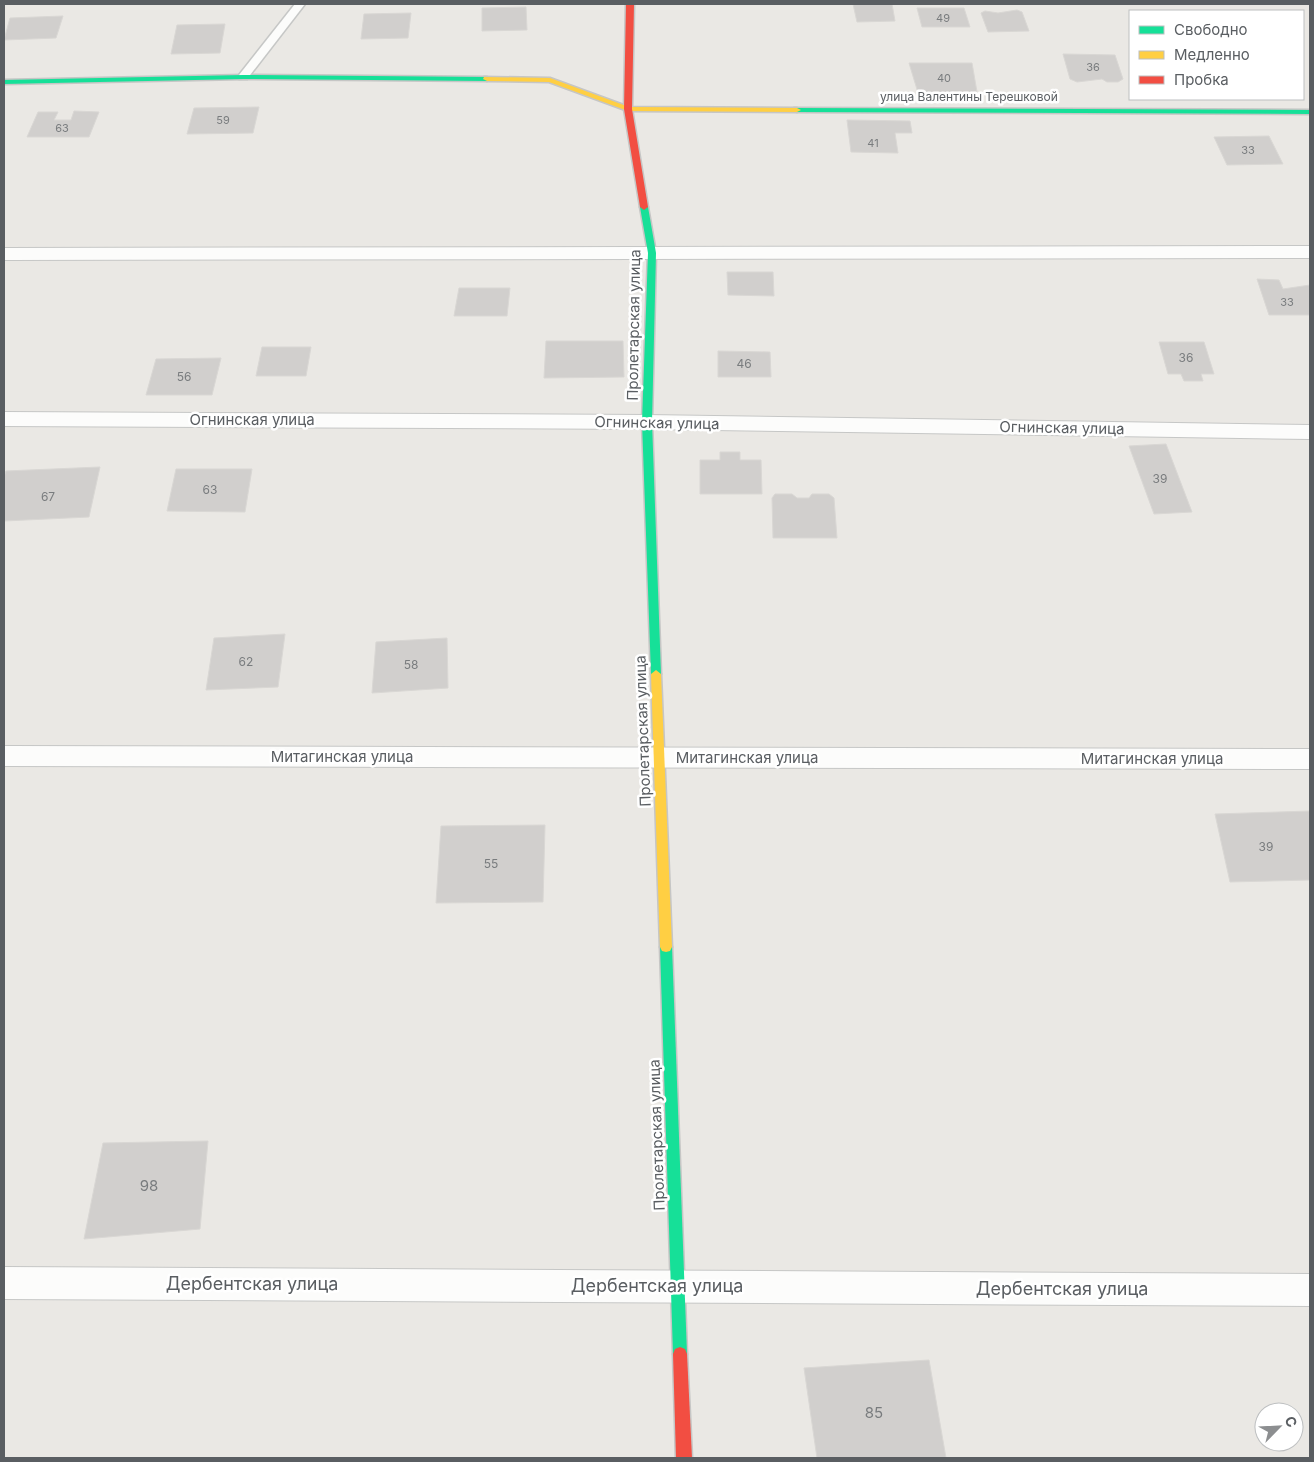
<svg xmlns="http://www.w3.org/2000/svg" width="1314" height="1462" font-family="Inter,sans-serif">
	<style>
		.building { fill: #d1cfcd; stroke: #d9d7d4 }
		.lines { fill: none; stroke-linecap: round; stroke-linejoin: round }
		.lane-casing { stroke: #c6c7c6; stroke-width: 3 }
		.street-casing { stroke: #c6c7c6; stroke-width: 2 }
		.fast-casing { stroke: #c6c6c5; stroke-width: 3 }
		.slow-casing { stroke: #c6c6c5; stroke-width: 3 }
		.jam-casing { stroke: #c6c6c5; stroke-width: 3 }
		.lane { fill: #fcfcfb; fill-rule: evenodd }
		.street { fill: #fcfcfb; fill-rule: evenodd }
		.fast { fill: #16e098; fill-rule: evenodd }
		.slow { fill: #ffcf43; fill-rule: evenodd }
		.jam { fill: #f24e42; fill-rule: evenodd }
		.labels { text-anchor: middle; stroke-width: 5; stroke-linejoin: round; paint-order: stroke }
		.far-number-label { font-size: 11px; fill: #797c7e }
		.far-street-label { font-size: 12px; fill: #5a5e62; stroke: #fff }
		.number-label { font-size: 12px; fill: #797c7e }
		.street-label { font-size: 15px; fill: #5a5e62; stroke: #fff }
		.near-number-label { font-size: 15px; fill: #797c7e }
		.near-street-label { font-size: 18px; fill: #5a5e62; stroke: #fff }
	</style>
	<rect width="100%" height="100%" fill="#eae8e4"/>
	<g class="building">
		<polygon points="853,4 892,4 895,21 857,22"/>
		<polygon points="526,7 527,30 482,31 482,8"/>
		<polygon points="917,8 964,8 970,27 922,27"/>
		<polygon points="1017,10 1022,12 1029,31 988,32 981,13 985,11 998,13"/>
		<polygon points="411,13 408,38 361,39 364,14"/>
		<polygon points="63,16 56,38 4,40 10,18"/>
		<polygon points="225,24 220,53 171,54 177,25"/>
		<polygon points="1063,54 1115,55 1123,79 1118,82 1107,82 1102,79 1077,82 1070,79"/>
		<polygon points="909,63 972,63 977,92 919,96"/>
		<polygon points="259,107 253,133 187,134 194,108"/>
		<polygon points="74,111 99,112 89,137 27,137 38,112 58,112 54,120 71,120"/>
		<polygon points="847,120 910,121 912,133 895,133 898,153 851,152"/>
		<polygon points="1269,136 1283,164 1227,165 1214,137"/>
		<polygon points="727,272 773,272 774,296 728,295"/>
		<polygon points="1257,279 1279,280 1283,289 1310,285 1310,315 1269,315"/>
		<polygon points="459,288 510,288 507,316 454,316"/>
		<polygon points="546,341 623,341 624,377 544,378"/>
		<polygon points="1159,342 1204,342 1214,374 1201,374 1203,381 1184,381 1181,374 1168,374"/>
		<polygon points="262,347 311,347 306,376 256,376"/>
		<polygon points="718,351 770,352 771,377 718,377"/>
		<polygon points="221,358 212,395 146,395 156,359"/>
		<polygon points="1166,444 1192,512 1154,514 1129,446"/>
		<polygon points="720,452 740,452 740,460 761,460 762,494 700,494 700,460 720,460"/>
		<polygon points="100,467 89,517 4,521 4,477 6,471"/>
		<polygon points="176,469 252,469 245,512 167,511"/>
		<polygon points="775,494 792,494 797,498 809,498 812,494 829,494 834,498 837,538 773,538 772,498"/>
		<polygon points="285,634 278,687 206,690 214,638"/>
		<polygon points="447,638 448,688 372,693 376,642"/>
		<polygon points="1310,811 1310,880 1230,882 1215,814"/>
		<polygon points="545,825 543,902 436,903 441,826"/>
		<polygon points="208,1141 200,1229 84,1239 103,1143"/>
		<polygon points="929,1360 946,1458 817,1458 804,1368"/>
	</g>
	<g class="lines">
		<g class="lane-casing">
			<polygon id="lane" points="295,4 305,4 247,79 239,79 239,75"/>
		</g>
		<g class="street-casing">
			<g id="street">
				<polygon points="1310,246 1310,258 4,260 4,248"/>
				<polygon points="4,412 647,415 1310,425 1310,439 647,429 4,426"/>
				<polygon points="4,746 1310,749 1310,769 4,766"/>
				<polygon points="4,1267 1310,1274 1310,1306 4,1299"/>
			</g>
		</g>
		<g class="fast-casing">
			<g id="fast">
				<polygon points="243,75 487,77 491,79 487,81 243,79 4,84 4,80"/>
				<polygon points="794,108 1310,110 1310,114 797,112 793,110"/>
				<polygon points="644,204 648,207 656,253 652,422 661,674 656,678 651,674 642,422 648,253 640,207"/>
				<polygon points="666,942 670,943 672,947 687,1354 685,1359 680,1361 675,1359 673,1354 660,947 662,943"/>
			</g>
		</g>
		<g class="slow-casing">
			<g id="slow">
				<polygon points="484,77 550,78 629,107 797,108 801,110 797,112 628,111 549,82 487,81 483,79"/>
				<polygon points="656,670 661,674 672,947 670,951 666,952 662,951 660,947 651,674"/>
			</g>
		</g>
		<g class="jam-casing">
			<g id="jam">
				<polygon points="626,4 634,4 632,109 648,207 644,210 640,207 624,109"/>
				<polygon points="680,1347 685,1349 687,1354 692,1458 676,1458 673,1354 675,1349"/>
			</g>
		</g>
		<use href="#lane" class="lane"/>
		<use href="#street" class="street"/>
		<use href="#fast" class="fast"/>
		<use href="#slow" class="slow"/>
		<use href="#jam" class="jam"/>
	</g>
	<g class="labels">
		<g class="far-number-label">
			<text x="943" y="22">49</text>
			<text x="1093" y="71">36</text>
			<text x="944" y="82">40</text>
			<text x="223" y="124">59</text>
			<text x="62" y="132">63</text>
			<text x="873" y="147">41</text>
			<text x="1248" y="154">33</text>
			<text x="1287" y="306">33</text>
		</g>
		<g class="far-street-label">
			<text x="969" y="101">улица Валентины Терешковой</text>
		</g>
		<g class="number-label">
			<text x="1186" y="362">36</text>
			<text x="744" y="368">46</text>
			<text x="184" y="381">56</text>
			<text x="1160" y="483">39</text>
			<text x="210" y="494">63</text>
			<text x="48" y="501">67</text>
			<text x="246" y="666">62</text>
			<text x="411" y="669">58</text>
			<text x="1266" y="851">39</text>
			<text x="491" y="868">55</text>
		</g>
		<g class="street-label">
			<text transform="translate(634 325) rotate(-89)" y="5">Пролетарская улица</text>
			<text x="252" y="425">Огнинская улица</text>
			<text transform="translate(657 423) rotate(1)" y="5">Огнинская улица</text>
			<text transform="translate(1062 428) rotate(1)" y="5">Огнинская улица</text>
			<text transform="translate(643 731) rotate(-92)" y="5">Пролетарская улица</text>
			<text x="342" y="762">Митагинская улица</text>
			<text x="747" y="763">Митагинская улица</text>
			<text x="1152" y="764">Митагинская улица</text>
			<text transform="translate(657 1135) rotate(-92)" y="5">Пролетарская улица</text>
		</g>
		<g class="near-number-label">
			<text x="149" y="1191">98</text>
			<text x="874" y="1418">85</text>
		</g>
		<g class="near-street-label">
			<text x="252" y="1290">Дербентская улица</text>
			<text x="657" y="1292">Дербентская улица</text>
			<text x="1062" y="1295">Дербентская улица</text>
		</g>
	</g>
	<rect width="1314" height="1462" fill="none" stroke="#5a5e62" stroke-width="10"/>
	<rect x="1129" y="10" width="175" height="90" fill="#ffffff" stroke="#bdbfc0"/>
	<rect x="1139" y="26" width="25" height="8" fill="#16e098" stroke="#bdbfc0"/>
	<text x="1174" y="35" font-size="15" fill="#5a5e62">Свободно</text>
	<rect x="1139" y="51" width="25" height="8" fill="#ffcf43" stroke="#bdbfc0"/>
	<text x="1174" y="60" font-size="15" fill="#5a5e62">Медленно</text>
	<rect x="1139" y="76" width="25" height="8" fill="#f24e42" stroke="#bdbfc0"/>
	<text x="1174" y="85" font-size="15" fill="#5a5e62">Пробка</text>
	<g transform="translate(1279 1427) rotate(66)"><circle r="24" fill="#ffffff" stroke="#bdbfc0"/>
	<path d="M0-4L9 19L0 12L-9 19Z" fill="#8c8e90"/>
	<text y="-8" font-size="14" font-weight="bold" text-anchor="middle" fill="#5a5e62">С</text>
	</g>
</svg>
